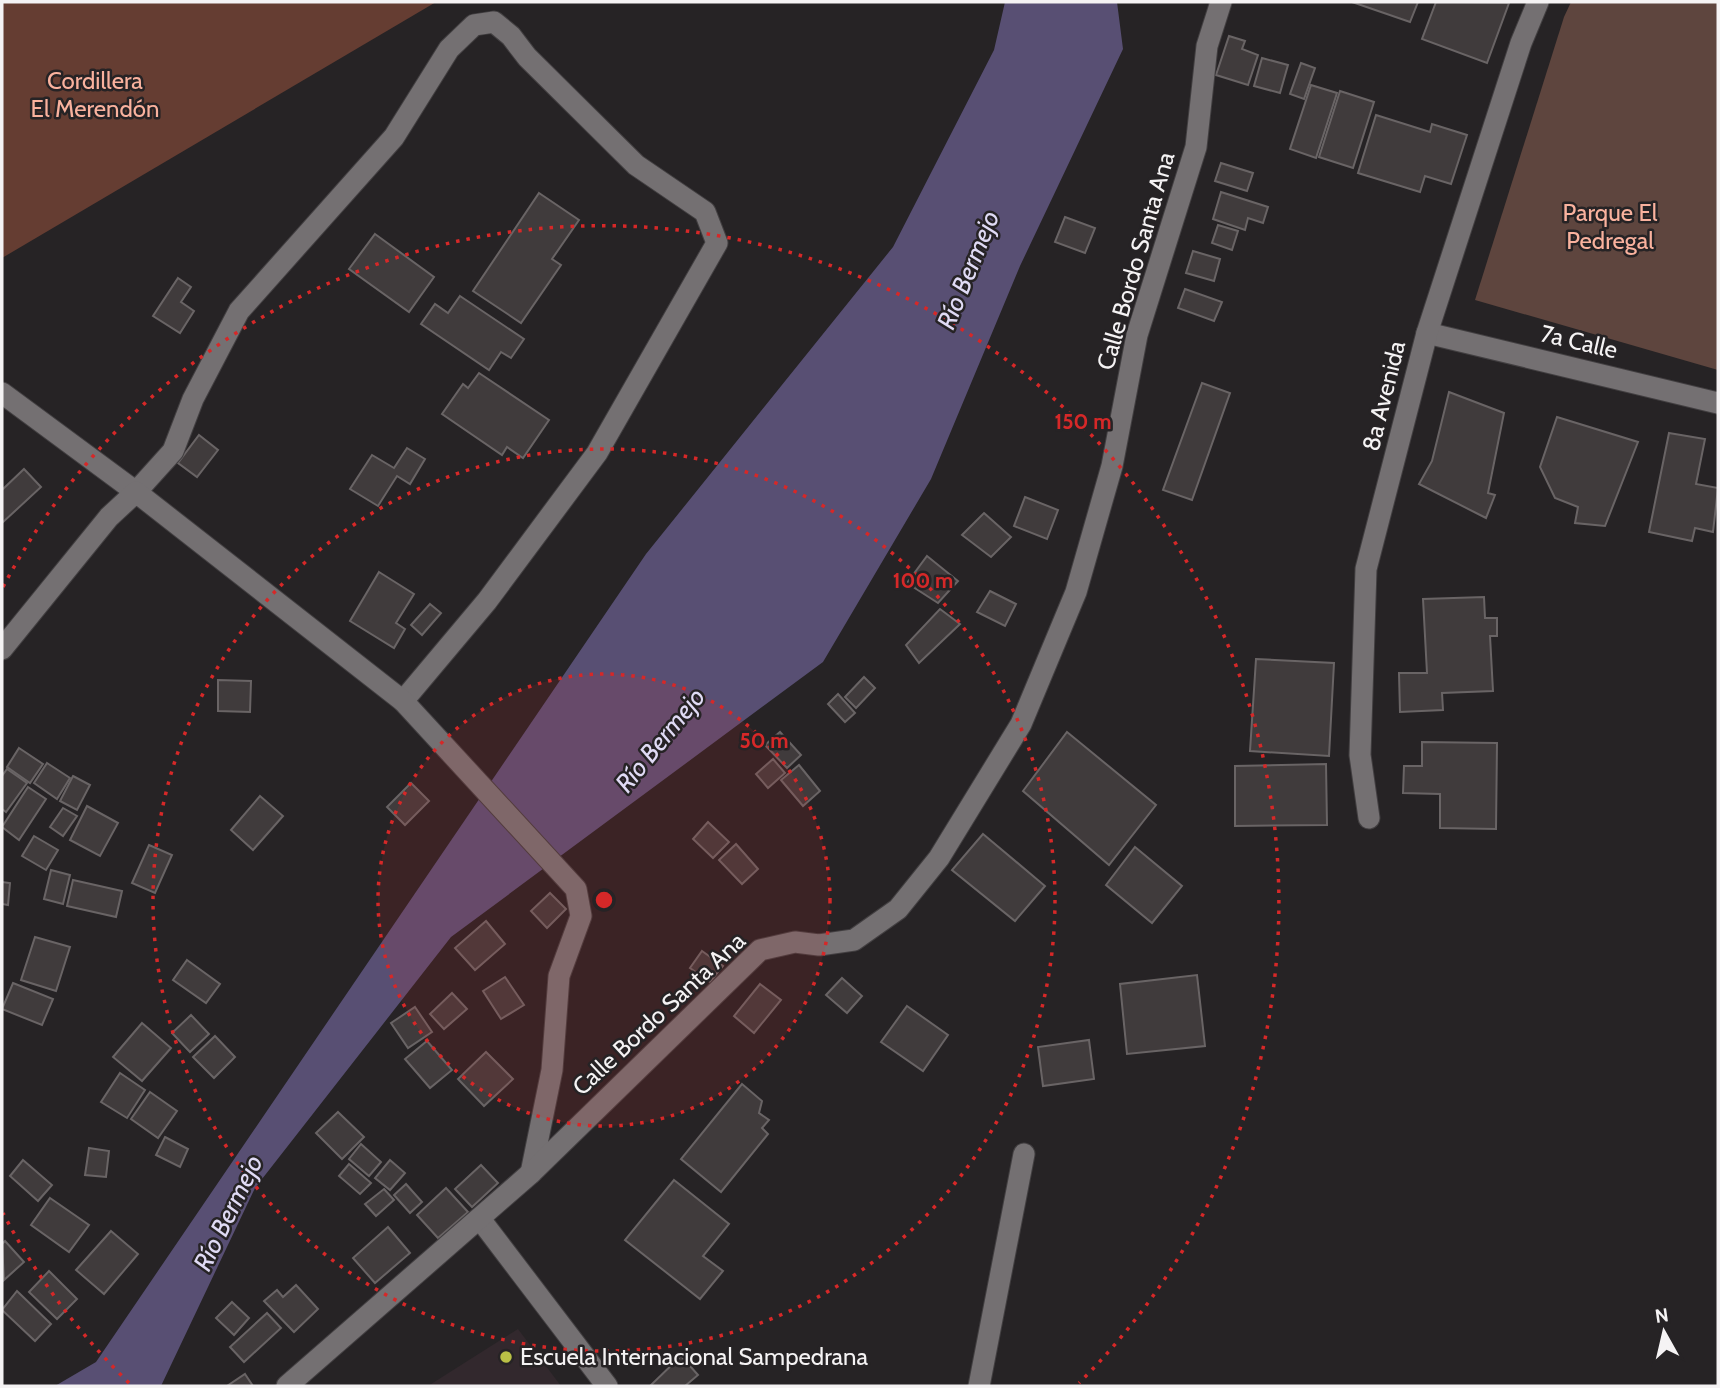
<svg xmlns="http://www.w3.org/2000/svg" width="1720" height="1388" font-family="Cabin,sans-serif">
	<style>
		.built { fill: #32282d }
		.green { fill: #5e453e }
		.forest { fill: #653d32 }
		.water { fill: #584f73 }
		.building { fill: #403b3c; stroke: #696465; stroke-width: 2 }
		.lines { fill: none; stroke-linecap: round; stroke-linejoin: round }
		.minor-casing { stroke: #423f41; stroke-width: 23 }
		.minor { stroke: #747072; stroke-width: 21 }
		.ring { fill: none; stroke: #d62828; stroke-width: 3.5; stroke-dasharray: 3.5 7 }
		.poi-dot { fill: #bac046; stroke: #262325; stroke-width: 2.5 }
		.labels { text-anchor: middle; stroke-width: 5; stroke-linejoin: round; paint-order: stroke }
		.park-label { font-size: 24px; fill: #fab29e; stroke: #262325 }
		.street-label { font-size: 24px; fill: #f5f3f4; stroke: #262325 }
		.poi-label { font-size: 24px; fill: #f5f3f4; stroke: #262325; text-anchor: start }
		.water-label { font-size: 26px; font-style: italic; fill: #e0dbf5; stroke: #262325 }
		.centre { fill: #d62828; stroke: #262325; stroke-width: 3.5 }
		.ring-label { font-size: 21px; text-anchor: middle; font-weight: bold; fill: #d62828; stroke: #262325; stroke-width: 5; stroke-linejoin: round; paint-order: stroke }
	</style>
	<rect width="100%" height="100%" fill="#262325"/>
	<polygon class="built" points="518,1329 561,1386 428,1386"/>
	<polygon class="green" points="1571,2 1718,2 1718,370 1475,300 1564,17"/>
	<polygon class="forest" points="2,2 436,2 2,258"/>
	<polygon class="water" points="1005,2 1117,2 1123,49 1020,266 931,479 823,662 451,937 255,1188 161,1386 55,1386 96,1362 646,554 893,247 994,50"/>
	<g class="building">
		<polygon points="1352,2 1418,2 1410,22"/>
		<polygon points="1436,2 1509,3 1487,63 1422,39"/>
		<polygon points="1229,36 1245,41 1242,49 1258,55 1248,85 1216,75"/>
		<polygon points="1262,58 1288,65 1280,93 1254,86"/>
		<polygon points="1301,63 1315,68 1304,99 1290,94"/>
		<polygon points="1311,85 1337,93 1316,158 1290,149"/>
		<polygon points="1340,91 1374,102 1353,168 1319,157"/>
		<polygon points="1376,115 1430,132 1432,124 1467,135 1451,184 1425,176 1420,192 1358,173"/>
		<polygon points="1221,163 1253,173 1247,191 1215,181"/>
		<polygon points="1221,192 1268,207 1263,223 1248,218 1245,230 1213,219"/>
		<polygon points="539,193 579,220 552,259 561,265 521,323 473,291"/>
		<polygon points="1065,217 1095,228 1085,253 1055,242"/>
		<polygon points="1218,225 1238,231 1232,250 1212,243"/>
		<polygon points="375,234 434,277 409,312 349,269"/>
		<polygon points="1193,251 1220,259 1214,281 1186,273"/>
		<polygon points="178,278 191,287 181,302 194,311 180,333 153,316"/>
		<polygon points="1185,289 1222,302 1214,321 1178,308"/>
		<polygon points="460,296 524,339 511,358 501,352 489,370 421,324 435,304 448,313"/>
		<polygon points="479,373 549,420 523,458 507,447 502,455 442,414 463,384 468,388"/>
		<polygon points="1202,383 1230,393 1192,500 1163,490"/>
		<polygon points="1449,392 1504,413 1488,493 1495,495 1486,518 1419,484 1432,461"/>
		<polygon points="1557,417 1638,442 1605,526 1575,523 1578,507 1555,498 1540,467"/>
		<polygon points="1669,433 1705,439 1696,484 1718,488 1713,532 1695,528 1692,541 1649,532"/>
		<polygon points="199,435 218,450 197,477 178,463"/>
		<polygon points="407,448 425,459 410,484 397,476 378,506 350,489 372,455 394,468"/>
		<polygon points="24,469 41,487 2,523 2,490"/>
		<polygon points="1025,497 1058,510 1047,539 1014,526"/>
		<polygon points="984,513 1011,537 991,557 962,535"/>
		<polygon points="927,556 958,581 938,603 907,583"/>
		<polygon points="379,572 414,594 396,623 405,629 394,648 350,621"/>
		<polygon points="990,591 1016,604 1005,626 977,612"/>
		<polygon points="1484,597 1485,618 1497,618 1497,636 1490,636 1493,691 1442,693 1443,710 1400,712 1399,673 1427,673 1423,599"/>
		<polygon points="430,604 441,613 422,635 411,625"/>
		<polygon points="940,609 960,624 919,663 906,645"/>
		<polygon points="1256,659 1334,663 1329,756 1250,751"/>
		<polygon points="864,677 875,688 856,708 845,697"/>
		<polygon points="218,680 251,681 250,712 218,711"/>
		<polygon points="838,694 855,713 845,722 828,704"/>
		<polygon points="780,732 801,755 787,768 765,745"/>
		<polygon points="1067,732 1156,805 1109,865 1023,791"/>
		<polygon points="1422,742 1497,743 1496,829 1440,828 1440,794 1403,793 1404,766 1422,766"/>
		<polygon points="19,748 43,764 30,783 7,767"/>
		<polygon points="773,759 785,773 768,788 756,774"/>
		<polygon points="47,763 70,778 57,799 34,783"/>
		<polygon points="1326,764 1327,825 1235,826 1235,766"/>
		<polygon points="799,765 820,791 803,806 781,780"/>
		<polygon points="7,769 27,783 6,812 2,809 2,776"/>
		<polygon points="73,776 90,785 77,810 60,801"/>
		<polygon points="411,783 429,801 405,825 387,807"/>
		<polygon points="28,787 46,799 19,840 2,827"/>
		<polygon points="260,796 283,816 253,850 231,830"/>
		<polygon points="87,806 118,823 100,856 70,840"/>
		<polygon points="63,808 77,816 63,836 50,827"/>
		<polygon points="708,822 729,842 713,858 693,839"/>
		<polygon points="983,834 1045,886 1015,921 952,870"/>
		<polygon points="34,836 58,850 46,870 22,856"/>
		<polygon points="736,844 758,869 742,884 719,860"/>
		<polygon points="149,845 172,855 155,893 132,883"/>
		<polygon points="1135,847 1182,886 1152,923 1106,885"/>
		<polygon points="51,870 70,875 63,904 44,899"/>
		<polygon points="73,880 122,891 116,917 67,906"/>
		<polygon points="2,882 10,883 8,905 2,904"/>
		<polygon points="550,893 566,909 547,928 531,911"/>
		<polygon points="486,921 505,944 475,970 455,948"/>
		<polygon points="35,937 70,947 56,991 21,980"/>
		<polygon points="702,951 723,966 710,982 690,968"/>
		<polygon points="187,960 220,984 206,1003 173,980"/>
		<polygon points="1197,975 1205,1046 1127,1054 1120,984"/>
		<polygon points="505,977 524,1005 501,1019 483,991"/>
		<polygon points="842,978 862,996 847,1013 826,995"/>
		<polygon points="13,983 53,999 42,1025 2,1009"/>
		<polygon points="760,984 781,1000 754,1033 734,1016"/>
		<polygon points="452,993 467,1009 444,1029 430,1014"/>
		<polygon points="907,1006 948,1035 923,1071 881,1042"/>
		<polygon points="415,1007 432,1032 408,1048 391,1023"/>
		<polygon points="191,1015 209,1034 190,1052 172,1033"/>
		<polygon points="142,1023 171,1048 142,1081 113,1057"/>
		<polygon points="215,1036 235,1057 214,1078 193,1057"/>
		<polygon points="1089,1040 1094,1079 1043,1086 1038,1047"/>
		<polygon points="427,1041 452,1070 430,1088 405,1059"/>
		<polygon points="486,1052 513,1079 484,1106 458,1079"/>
		<polygon points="120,1073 145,1090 127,1118 101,1102"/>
		<polygon points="742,1084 762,1101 759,1113 769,1120 762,1128 768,1134 721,1192 681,1159"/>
		<polygon points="150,1092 177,1111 158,1138 131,1119"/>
		<polygon points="338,1112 364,1137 342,1159 316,1133"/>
		<polygon points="165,1137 188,1149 180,1167 156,1155"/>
		<polygon points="361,1144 381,1162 369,1176 349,1159"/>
		<polygon points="89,1148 109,1151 106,1177 85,1175"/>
		<polygon points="23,1160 52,1185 38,1201 10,1176"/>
		<polygon points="390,1160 405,1173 390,1190 375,1178"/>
		<polygon points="349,1164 371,1183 360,1194 339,1176"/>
		<polygon points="481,1165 498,1183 472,1207 455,1189"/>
		<polygon points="674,1180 729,1224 703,1256 723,1271 700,1299 625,1240"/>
		<polygon points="406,1184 422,1202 410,1213 394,1195"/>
		<polygon points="446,1188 468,1212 438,1238 417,1215"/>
		<polygon points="384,1189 394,1200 376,1216 365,1204"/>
		<polygon points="50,1198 89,1225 69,1252 31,1225"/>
		<polygon points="388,1227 410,1253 375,1283 353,1258"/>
		<polygon points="111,1231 138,1254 104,1294 76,1270"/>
		<polygon points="5,1241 24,1262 4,1280 2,1244"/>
		<polygon points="49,1271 77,1299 57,1319 29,1292"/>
		<polygon points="296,1285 318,1309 294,1332 264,1301 277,1290 283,1297"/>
		<polygon points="17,1291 51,1324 35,1341 2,1310"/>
		<polygon points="232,1302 249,1318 234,1335 216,1318"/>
		<polygon points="267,1313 281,1328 244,1362 230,1347"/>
		<polygon points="681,1356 698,1375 685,1386 650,1386"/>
		<polygon points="245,1374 253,1386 227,1386"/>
	</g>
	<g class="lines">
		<g class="minor-casing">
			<g id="minor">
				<polyline points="1427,333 1718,403"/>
				<polyline points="2,393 136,492 173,451 193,399 239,311 394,137 449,49 474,25 494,22 511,36 527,57 636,165 705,212 717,243 597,453 487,601 403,701"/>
				<polyline points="2,649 109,517 136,492 403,701 576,889 581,916 559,976 552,1070 531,1173"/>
				<polyline points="1369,818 1360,755 1366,569 1427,333 1521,43 1538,2"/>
				<polyline points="480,1219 607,1386"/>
				<polyline points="287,1386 531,1173 760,950 795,942 819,945 854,940 898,909 939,858 1021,724 1076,592 1112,466 1137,335 1196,147 1207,46 1221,2"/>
				<polyline points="979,1386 1024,1154"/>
			</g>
		</g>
		<use href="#minor" class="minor"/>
	</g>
	<circle cx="604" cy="900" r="226" fill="#d62828" fill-opacity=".12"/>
	<g class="ring">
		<circle cx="604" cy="900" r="226"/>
		<circle cx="604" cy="900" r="451"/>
		<path d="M129 1383A677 677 0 0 1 3 1213M3 587A677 677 0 1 1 1079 1383"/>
	</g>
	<circle class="poi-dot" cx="506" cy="1357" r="7"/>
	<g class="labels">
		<g class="park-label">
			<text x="95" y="89">Cordillera<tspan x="95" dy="28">El Merendón</tspan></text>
			<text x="1610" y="221">Parque El<tspan x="1610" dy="28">Pedregal</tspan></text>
		</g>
		<g class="street-label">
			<text transform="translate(1136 261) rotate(-74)" y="8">Calle Bordo Santa Ana</text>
			<text transform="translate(1579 342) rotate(13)" y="8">7a Calle</text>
			<text transform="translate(1384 396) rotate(-76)" y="8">8a Avenida</text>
			<text transform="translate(659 1014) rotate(-43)" y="8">Calle Bordo Santa Ana</text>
		</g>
		<g class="poi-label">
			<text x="520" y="1365">Escuela Internacional Sampedrana</text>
		</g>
		<g class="water-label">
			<text transform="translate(968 270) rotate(-68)" y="9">Río Bermejo</text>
			<text transform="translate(660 740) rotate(-51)" y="9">Río Bermejo</text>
			<text transform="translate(228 1213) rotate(-64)" y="9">Río Bermejo</text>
		</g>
	</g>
	<circle cx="604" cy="900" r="10" class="centre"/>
	<g class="ring-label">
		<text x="1083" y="429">150 m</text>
		<text x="923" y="588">100 m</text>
		<text x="764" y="748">50 m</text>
	</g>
	<rect width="1720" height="1388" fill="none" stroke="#f5f3f4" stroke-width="7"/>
	<g transform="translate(1664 1332) rotate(352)" stroke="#262325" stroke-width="5" paint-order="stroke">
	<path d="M0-5L12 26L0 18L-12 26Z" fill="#f5f3f4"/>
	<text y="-10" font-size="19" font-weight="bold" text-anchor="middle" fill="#f5f3f4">N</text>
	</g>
</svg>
